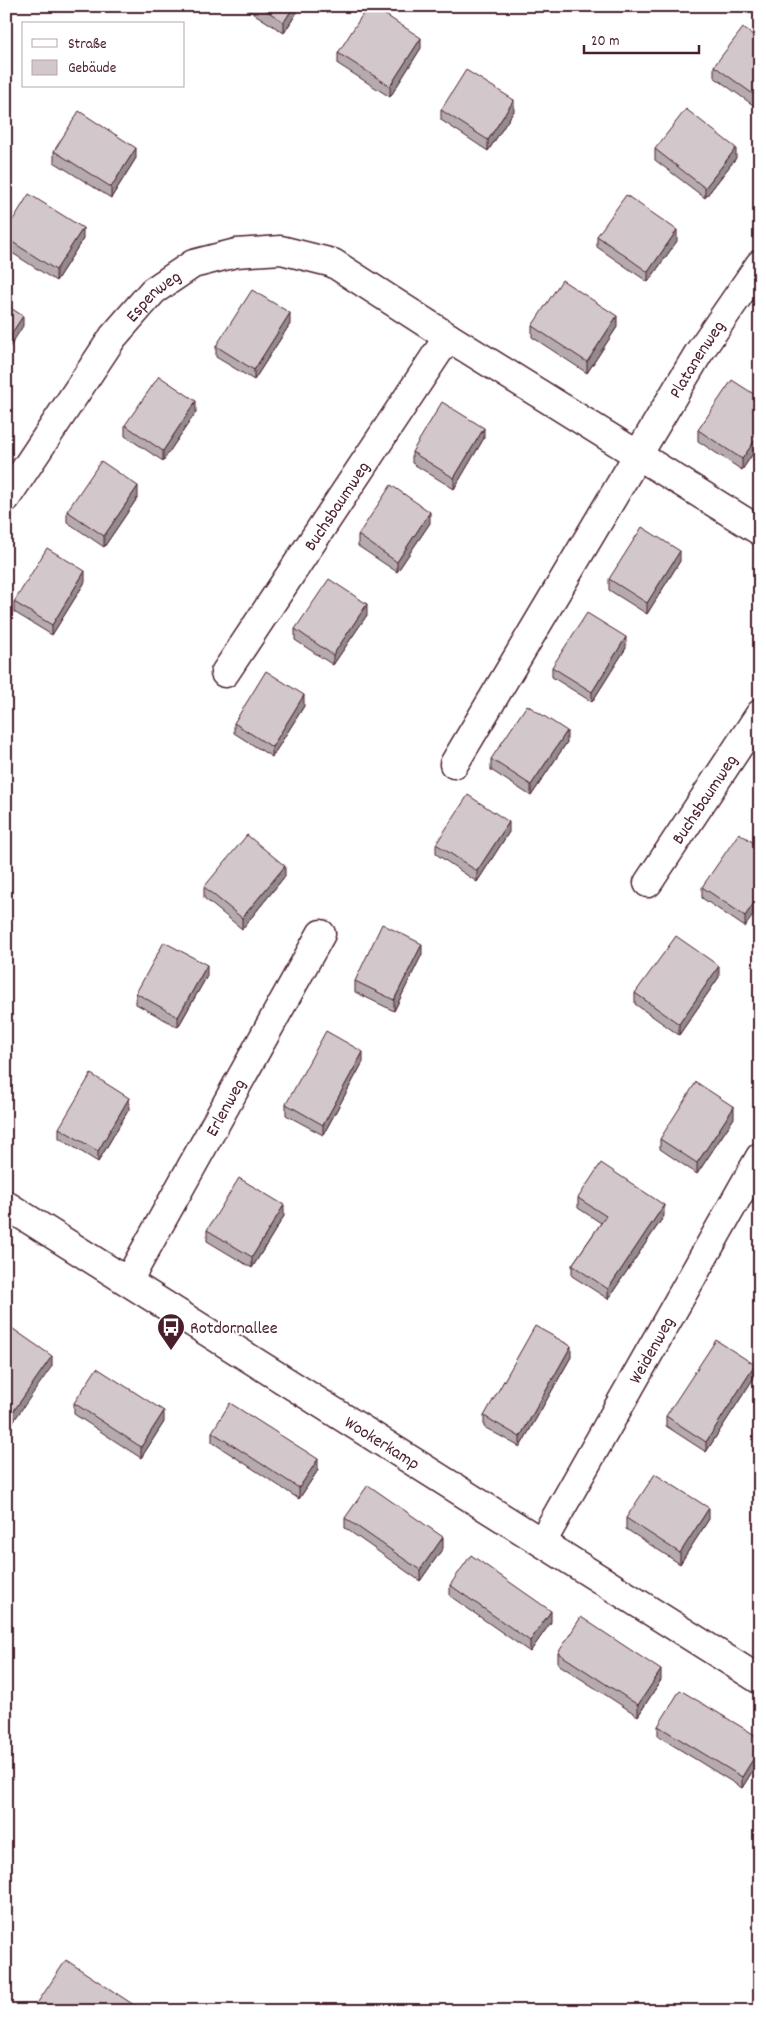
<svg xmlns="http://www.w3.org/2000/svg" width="766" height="2017" font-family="Dekko,sans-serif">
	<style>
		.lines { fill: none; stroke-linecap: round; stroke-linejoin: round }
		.minor-casing { stroke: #4a1f2b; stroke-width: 31 }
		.minor { stroke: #fff; stroke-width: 28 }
		.wall { fill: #b5abaf; stroke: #4a1f2b }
		.shaded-wall { fill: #938b8e; stroke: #4a1f2b }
		.building { fill: #d2c7cb; stroke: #4a1f2b }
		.labels { text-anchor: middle; stroke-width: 4; stroke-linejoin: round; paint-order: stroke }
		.street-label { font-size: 18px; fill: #4a1f2b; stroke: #fff }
		.poi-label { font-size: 18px; fill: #4a1f2b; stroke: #fff; text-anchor: start }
	</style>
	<rect width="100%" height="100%" fill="#fff"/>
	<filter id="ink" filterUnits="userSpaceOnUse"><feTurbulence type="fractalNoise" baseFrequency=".02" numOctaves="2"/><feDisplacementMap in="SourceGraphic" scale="10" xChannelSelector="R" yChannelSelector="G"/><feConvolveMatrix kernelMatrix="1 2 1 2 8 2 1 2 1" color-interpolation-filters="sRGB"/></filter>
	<g filter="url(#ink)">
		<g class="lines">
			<g class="minor-casing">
				<g id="minor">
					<path id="s1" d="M6 498 113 337 153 291 193 264 236 253 281 250 333 263 448 337 760 531"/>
					<path id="s2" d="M225 673 448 337"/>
					<path id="s3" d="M454 764 698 354 760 264"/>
					<path id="s4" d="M648 883 760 714"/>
					<path id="s5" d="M6 1205 760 1680"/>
					<path id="s6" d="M128 1281 321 934"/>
					<path id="s7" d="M542 1542 760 1157"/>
				</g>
			</g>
			<use href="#minor" class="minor"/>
		</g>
		<g class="wall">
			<polygon points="242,6 301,6 284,33"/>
			<polygon points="760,40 760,110 714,77 714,66"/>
			<polygon points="421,48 390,97 338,64 338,53"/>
			<polygon points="441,110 514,111 488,151 441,120"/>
			<polygon points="655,149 736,158 705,198 655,160"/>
			<polygon points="54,151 136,158 111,198 54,162"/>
			<polygon points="6,231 83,239 56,281 6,249"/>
			<polygon points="597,236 677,241 648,282 597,247"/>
			<polygon points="290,324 254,380 216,357 216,346"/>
			<polygon points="532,326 617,327 587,373 532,337"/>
			<polygon points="760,344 760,360 758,358 758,348"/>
			<polygon points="760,398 760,443 742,470 698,441 698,430"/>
			<polygon points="196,412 163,461 125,436 125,425"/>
			<polygon points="484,438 454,489 412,463 412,452"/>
			<polygon points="138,497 104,547 67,522 67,511"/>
			<polygon points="430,523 397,572 358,546 358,535"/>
			<polygon points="680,561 647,614 609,590 609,579"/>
			<polygon points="85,582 52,635 14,612 14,602"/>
			<polygon points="367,615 333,665 295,640 295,629"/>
			<polygon points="626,648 592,702 552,677 552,667"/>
			<polygon points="304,706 272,757 234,733 234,723"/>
			<polygon points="567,742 531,796 491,770 491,759"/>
			<polygon points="509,832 477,882 436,854 436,844"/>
			<polygon points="760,847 745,927 702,898 702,887"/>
			<polygon points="285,876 242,929 204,898 204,887"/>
			<polygon points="422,954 394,1011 355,992 355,981"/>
			<polygon points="207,976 178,1027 136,1004 136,993"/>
			<polygon points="719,977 679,1035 635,1004 635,993"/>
			<polygon points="363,1062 323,1135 286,1115 286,1104"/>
			<polygon points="129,1109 98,1162 59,1138 59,1128"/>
			<polygon points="734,1118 697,1174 660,1149 660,1139"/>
			<polygon points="578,1198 664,1216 608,1299 572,1276 572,1265 601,1223 578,1208"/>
			<polygon points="284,1216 252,1268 207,1241 207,1230"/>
			<polygon points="760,1256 760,1277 755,1274 755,1263"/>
			<polygon points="571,1357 520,1447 484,1427 484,1416"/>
			<polygon points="755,1376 706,1452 666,1426 666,1416"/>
			<polygon points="74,1403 164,1422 141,1458 74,1414"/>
			<polygon points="212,1432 318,1470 299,1499 212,1442"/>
			<polygon points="345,1518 443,1548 420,1581 345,1528"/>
			<polygon points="626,1518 709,1519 680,1564 626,1529"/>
			<polygon points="450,1585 551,1622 530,1652 450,1596"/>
			<polygon points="558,1653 661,1680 638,1716 558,1664"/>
			<polygon points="658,1726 760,1738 760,1759 742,1788 658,1736"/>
		</g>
		<g class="shaded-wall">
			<polygon points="294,6 301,6 284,33 284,22"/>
			<polygon points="421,38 421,48 390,97 390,86"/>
			<polygon points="514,100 514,111 488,151 488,140"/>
			<polygon points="136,148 136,158 111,198 111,187"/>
			<polygon points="736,148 736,158 705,198 705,188"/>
			<polygon points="83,228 83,239 56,281 56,270"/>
			<polygon points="677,230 677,241 648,282 648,272"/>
			<polygon points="290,313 290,324 254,380 254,370"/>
			<polygon points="23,316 23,326 6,353 6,342"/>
			<polygon points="617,316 617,327 587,373 587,362"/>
			<polygon points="196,401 196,412 163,461 163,451"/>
			<polygon points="484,428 484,438 454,489 454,478"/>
			<polygon points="760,433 760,443 742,470 742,459"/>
			<polygon points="138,486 138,497 104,547 104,536"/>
			<polygon points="430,512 430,523 397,572 397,562"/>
			<polygon points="680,551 680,561 647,614 647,603"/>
			<polygon points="85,571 85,582 52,635 52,625"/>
			<polygon points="367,604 367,615 333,665 333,655"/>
			<polygon points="626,637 626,648 592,702 592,692"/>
			<polygon points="304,695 304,706 272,757 272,747"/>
			<polygon points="567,731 567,742 531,796 531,785"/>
			<polygon points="509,822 509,832 477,882 477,871"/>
			<polygon points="285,866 285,876 242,929 242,918"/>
			<polygon points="760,894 760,905 745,927 745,916"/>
			<polygon points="422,944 422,954 394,1011 394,1000"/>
			<polygon points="207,965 207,976 178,1027 178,1017"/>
			<polygon points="719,966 719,977 679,1035 679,1024"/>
			<polygon points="363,1052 363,1062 323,1135 323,1125"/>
			<polygon points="129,1098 129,1109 98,1162 98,1151"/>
			<polygon points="734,1107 734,1118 697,1174 697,1163"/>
			<polygon points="284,1205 284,1216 252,1268 252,1257"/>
			<polygon points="664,1205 664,1216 608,1299 608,1289"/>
			<polygon points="571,1346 571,1357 520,1447 520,1437"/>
			<polygon points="52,1356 52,1366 6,1432 6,1422"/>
			<polygon points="755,1365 755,1376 706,1452 706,1442"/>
			<polygon points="164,1411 164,1422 141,1458 141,1447"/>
			<polygon points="318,1459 318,1470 299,1499 299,1488"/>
			<polygon points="709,1508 709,1519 680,1564 680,1553"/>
			<polygon points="443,1537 443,1548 420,1581 420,1570"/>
			<polygon points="551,1611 551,1622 530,1652 530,1641"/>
			<polygon points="661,1670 661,1680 638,1716 638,1705"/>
			<polygon points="760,1748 760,1759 742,1788 742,1777"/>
		</g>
		<g class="building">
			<polygon points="259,6 294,6 284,22"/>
			<polygon points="368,6 372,6 421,38 390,86 338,53"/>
			<polygon points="743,28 760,40 760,99 714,66"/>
			<polygon points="466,70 514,100 488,140 441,110"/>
			<polygon points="686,109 736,148 705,188 655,149"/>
			<polygon points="79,111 136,148 111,187 54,151"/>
			<polygon points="29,194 83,228 56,270 6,238 6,231"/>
			<polygon points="626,195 677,230 648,272 597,236"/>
			<polygon points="562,280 617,316 587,362 532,326"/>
			<polygon points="252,290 290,313 254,370 216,346"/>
			<polygon points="6,305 23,316 6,342"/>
			<polygon points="159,376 196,401 163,451 125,425"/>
			<polygon points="732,380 760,398 760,433 742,459 698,430"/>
			<polygon points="442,402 484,428 454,478 412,452"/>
			<polygon points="101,461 138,486 104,536 67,511"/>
			<polygon points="391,485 430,512 397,562 358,535"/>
			<polygon points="642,527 680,551 647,603 609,579"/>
			<polygon points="47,548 85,571 52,625 14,602"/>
			<polygon points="329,579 367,604 333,655 295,629"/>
			<polygon points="587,613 626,637 592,692 552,667"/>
			<polygon points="266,671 304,695 272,747 234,723"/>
			<polygon points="527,705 567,731 531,785 491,759"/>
			<polygon points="468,795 509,822 477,871 436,844"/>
			<polygon points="739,833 760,847 760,894 745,916 702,887"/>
			<polygon points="247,835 285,866 242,918 204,887"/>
			<polygon points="382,924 422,944 394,1000 355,981"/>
			<polygon points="676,936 719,966 679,1024 635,993"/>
			<polygon points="164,942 207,965 178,1017 136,993"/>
			<polygon points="326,1031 363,1052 323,1125 286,1104"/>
			<polygon points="91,1074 129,1098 98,1151 59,1128"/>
			<polygon points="696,1082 734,1107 697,1163 660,1139"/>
			<polygon points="601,1163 664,1205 608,1289 572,1265 606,1216 578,1198"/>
			<polygon points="239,1178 284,1205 252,1257 207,1230"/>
			<polygon points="760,1256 760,1267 755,1263"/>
			<polygon points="6,1324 52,1356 6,1422"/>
			<polygon points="535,1326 571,1346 520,1437 484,1416"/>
			<polygon points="716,1340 755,1365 706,1442 666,1416"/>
			<polygon points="97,1368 164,1411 141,1447 74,1403"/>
			<polygon points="230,1403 318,1459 299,1488 212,1432"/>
			<polygon points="655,1474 709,1508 680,1553 626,1518"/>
			<polygon points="368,1485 443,1537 420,1570 345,1518"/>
			<polygon points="471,1555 551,1611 530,1641 450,1585"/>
			<polygon points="581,1617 661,1670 638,1705 558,1653"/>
			<polygon points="680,1690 760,1738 760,1748 742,1777 658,1726"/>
			<polygon points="66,1960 143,2011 32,2011"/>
		</g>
	</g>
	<defs>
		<g id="bus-pin" transform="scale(1.4375)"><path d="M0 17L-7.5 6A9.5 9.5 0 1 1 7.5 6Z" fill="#4a1f2b" stroke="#fff"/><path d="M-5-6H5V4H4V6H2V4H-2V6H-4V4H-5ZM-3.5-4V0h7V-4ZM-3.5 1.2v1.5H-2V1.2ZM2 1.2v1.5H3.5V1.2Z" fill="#fff"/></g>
	</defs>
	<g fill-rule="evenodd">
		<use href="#bus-pin" x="171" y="1327"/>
	</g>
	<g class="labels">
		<g class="street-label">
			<text dy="6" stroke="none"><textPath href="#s1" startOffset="251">Espenweg</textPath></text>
			<text dy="6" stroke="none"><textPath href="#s3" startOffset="472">Platanenweg</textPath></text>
			<text dy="6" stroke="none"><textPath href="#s2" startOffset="201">Buchsbaumweg</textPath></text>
			<text dy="6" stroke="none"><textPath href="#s4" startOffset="101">Buchsbaumweg</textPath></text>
			<text dy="6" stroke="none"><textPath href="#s6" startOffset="199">Erlenweg</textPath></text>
			<text dy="6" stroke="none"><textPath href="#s7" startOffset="221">Weidenweg</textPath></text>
			<text dy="6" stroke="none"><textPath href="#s5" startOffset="445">Wookerkamp</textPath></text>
		</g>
		<g class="poi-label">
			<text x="190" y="1333">Rotdornallee</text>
		</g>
	</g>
	<rect width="766" height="2017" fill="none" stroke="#fff" stroke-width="25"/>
	<rect x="12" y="12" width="741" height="1992" fill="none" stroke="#4a1f2b" stroke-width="2" filter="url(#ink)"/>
	<rect x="22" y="22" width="162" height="65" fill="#ffffff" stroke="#b7a5aa"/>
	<rect x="32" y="39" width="25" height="8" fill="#ffffff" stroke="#b7a5aa"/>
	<text x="68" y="48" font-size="15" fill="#4a1f2b">Straße</text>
	<rect x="32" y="60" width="25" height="15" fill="#d2c7cb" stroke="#b7a5aa"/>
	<text x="68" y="72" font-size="15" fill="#4a1f2b">Gebäude</text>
	<path d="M584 45v8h115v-8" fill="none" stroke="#4a1f2b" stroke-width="2.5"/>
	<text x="591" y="45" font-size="15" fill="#4a1f2b" stroke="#ffffff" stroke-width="4" paint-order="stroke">20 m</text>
</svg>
